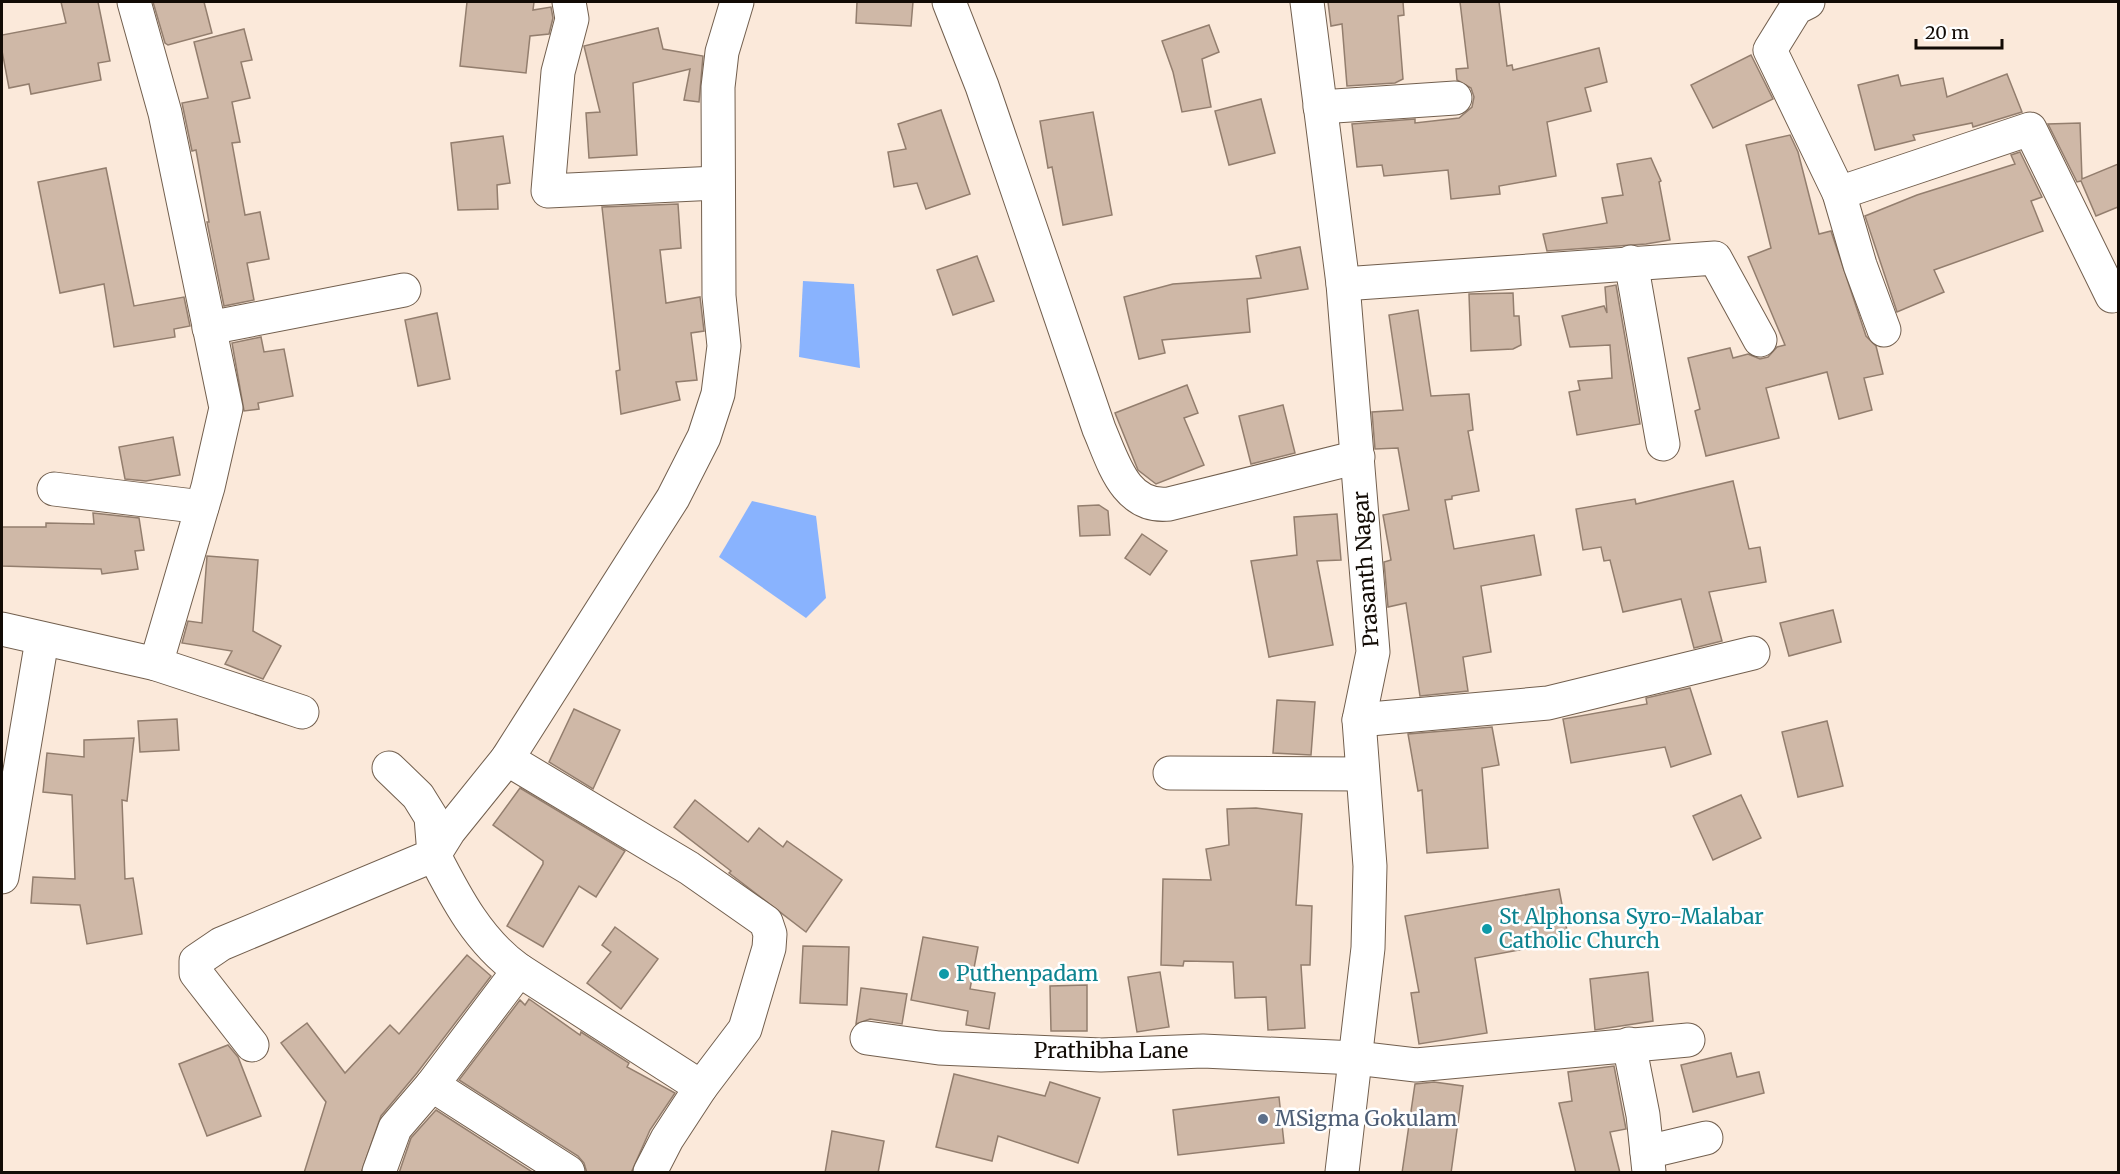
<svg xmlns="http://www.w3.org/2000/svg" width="2120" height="1174" font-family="Merriweather,serif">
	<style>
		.water { fill: #89b3fe }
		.building { fill: #cfb8a7; stroke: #937e6e; stroke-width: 1.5 }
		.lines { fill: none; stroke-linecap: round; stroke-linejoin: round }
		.minor-casing { stroke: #725f4e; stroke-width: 35 }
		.minor { stroke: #fff; stroke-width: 33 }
		.culture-dot { fill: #0f9aa8; stroke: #fff; stroke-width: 2 }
		.service-dot { fill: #5c6f8a; stroke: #fff; stroke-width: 2 }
		.labels { text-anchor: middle; stroke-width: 5; stroke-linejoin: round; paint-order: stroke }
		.street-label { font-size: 21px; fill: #120b05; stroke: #fff }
		.culture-label { font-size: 21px; fill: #0d838f; stroke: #fff; text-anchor: start }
		.service-label { font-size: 21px; fill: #4e5e75; stroke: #fff; text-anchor: start }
	</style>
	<rect width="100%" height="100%" fill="#fbe9da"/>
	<g class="water">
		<polygon points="803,281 854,284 860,368 799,357"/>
		<polygon points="752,501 816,516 826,598 806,618 719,557"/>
	</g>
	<g class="building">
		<polygon points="61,2 98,2 110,61 98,63 101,80 31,94 29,84 9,88 2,51 2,35 66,23"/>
		<polygon points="153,2 204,2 212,33 168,45 165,43"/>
		<polygon points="467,2 534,2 533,10 551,7 553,18 549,34 530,36 526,73 460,66"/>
		<polygon points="857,2 913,2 911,26 856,23"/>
		<polygon points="1328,2 1403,2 1404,15 1398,16 1403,79 1395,83 1347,86 1342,24 1331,26"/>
		<polygon points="1460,2 1499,2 1507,66 1512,65 1513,70 1599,48 1607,82 1585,88 1591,111 1547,122 1556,176 1499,186 1500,194 1451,199 1448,170 1384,176 1382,165 1357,167 1352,124 1415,119 1415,123 1459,118 1472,107 1474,97 1471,88 1457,80 1456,69 1468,68"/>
		<polygon points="1209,25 1219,52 1202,59 1211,107 1182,112 1173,72 1162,41"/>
		<polygon points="658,28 663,49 703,56 699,102 684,100 690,69 633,83 637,155 589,158 586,113 600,112 584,46"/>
		<polygon points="244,29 252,60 241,62 250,98 232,102 240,142 232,143 245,215 260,212 269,259 247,263 254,300 224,306 207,222 209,222 196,150 192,151 182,103 208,98 194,42"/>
		<polygon points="1751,55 1773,99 1713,128 1691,85"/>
		<polygon points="2007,74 2022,112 1973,127 1972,123 1913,135 1915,140 1875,150 1858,85 1898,75 1901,86 1943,78 1947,97"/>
		<polygon points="1261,99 1275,153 1229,165 1215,111"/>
		<polygon points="941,110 970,194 926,209 917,183 894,187 888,152 906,149 898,124"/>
		<polygon points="1093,112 1112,215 1063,225 1052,167 1048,168 1040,121"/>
		<polygon points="2080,123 2082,179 2118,164 2118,207 2096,216 2081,181 2077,182 2048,124"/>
		<polygon points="1790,135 1798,152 1819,234 1831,231 1866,336 1876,346 1883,374 1864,378 1872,410 1839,419 1827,372 1766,388 1779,438 1706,456 1695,411 1700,409 1688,358 1730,348 1733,358 1748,354 1760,359 1768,357 1777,347 1785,345 1748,257 1771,248 1746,145"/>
		<polygon points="503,136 510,183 497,185 498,209 458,210 451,143"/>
		<polygon points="2020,152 2042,197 2031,201 2043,231 1934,270 1944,292 1897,312 1865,216 1917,195 2015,164 2011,155"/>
		<polygon points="1651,158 1661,181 1659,182 1670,240 1646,244 1547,251 1543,234 1607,223 1602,198 1623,195 1617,164"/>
		<polygon points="106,168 134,306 184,297 190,326 174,329 175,337 114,347 104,284 60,293 38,182"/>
		<polygon points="678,204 681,248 660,250 666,303 700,297 704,331 691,333 697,380 676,382 680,400 621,414 616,371 620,370 602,207"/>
		<polygon points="1300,247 1308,289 1247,299 1250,332 1162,340 1165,353 1139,359 1124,297 1173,284 1261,278 1256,256"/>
		<polygon points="977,256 994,301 953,315 937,270"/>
		<polygon points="1616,285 1640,424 1577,435 1569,392 1580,390 1578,381 1612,378 1610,345 1570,347 1562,316 1604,306 1607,313 1605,287"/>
		<polygon points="1513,293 1514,316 1519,316 1521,345 1513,349 1471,351 1469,294"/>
		<polygon points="1418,310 1431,396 1469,394 1473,430 1468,431 1479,491 1452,496 1452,499 1445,500 1454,549 1534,535 1541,575 1481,586 1491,652 1463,657 1468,691 1420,696 1406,603 1388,607 1384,562 1391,560 1383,515 1409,510 1398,448 1375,449 1372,412 1403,410 1389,315"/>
		<polygon points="437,313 450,379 418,386 405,320"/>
		<polygon points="261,337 264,352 284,349 293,396 258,403 259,409 244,411 232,343"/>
		<polygon points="1187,385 1198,413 1184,418 1204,465 1156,484 1138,470 1115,413"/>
		<polygon points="1283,405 1295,453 1251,464 1239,416"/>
		<polygon points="173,437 180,475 146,481 125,479 119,447"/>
		<polygon points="1733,481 1749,549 1760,547 1766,582 1709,592 1722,641 1694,648 1681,599 1623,612 1610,560 1604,561 1601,547 1583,550 1576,509 1635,499 1636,504"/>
		<polygon points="1099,505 1108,511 1110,535 1080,536 1078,506"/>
		<polygon points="93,513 139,518 144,550 135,551 138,569 102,574 101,569 2,566 2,527 46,527 46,523 94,524"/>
		<polygon points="1337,514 1341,560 1317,561 1333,645 1269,657 1251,561 1297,555 1294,517"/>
		<polygon points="1142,534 1167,551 1150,575 1125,558"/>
		<polygon points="207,556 258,560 253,631 281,646 263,679 225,664 232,651 182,643 188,621 202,623"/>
		<polygon points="1833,610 1841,642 1789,656 1780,623"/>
		<polygon points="1690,688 1711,754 1671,767 1665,747 1571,763 1563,719 1647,704 1646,698"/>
		<polygon points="1277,700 1315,702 1311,755 1273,753"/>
		<polygon points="574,709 620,730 593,789 549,762"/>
		<polygon points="177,719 179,750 140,752 138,721"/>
		<polygon points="1827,721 1843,786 1798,797 1782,732"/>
		<polygon points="1492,727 1499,765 1482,768 1488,848 1427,853 1422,790 1418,791 1408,734"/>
		<polygon points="134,738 127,801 122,800 125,879 133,878 142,934 87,944 80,905 31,903 33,877 75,879 72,795 43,792 47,753 84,757 84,740"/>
		<polygon points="520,788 625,851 596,897 579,886 543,947 507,926 543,864 543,861 493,825"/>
		<polygon points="1741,795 1761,838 1713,860 1693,816"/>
		<polygon points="695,800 748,842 759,828 783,847 787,841 842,880 806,932 729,873 731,871 674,827"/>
		<polygon points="1256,808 1302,814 1296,905 1312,906 1310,965 1301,965 1305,1028 1268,1030 1266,997 1235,998 1233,962 1184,961 1183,966 1161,965 1163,879 1211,880 1206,849 1229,845 1227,809"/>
		<polygon points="1559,889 1569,941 1475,958 1487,1033 1419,1044 1411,993 1419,992 1405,916"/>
		<polygon points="615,927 658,959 621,1009 587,983 611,952 602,945"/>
		<polygon points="923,937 978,947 970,989 995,993 989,1029 966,1025 968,1011 911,1000"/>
		<polygon points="803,946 849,947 847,1005 800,1003"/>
		<polygon points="467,955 491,976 417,1073 381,1116 361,1173 304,1173 326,1102 281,1043 307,1023 345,1073 390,1025 399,1034"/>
		<polygon points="1160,972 1169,1027 1137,1032 1128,977"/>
		<polygon points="1648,972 1653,1021 1595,1030 1590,979"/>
		<polygon points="1087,985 1087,1031 1051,1031 1050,986"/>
		<polygon points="861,988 907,994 902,1024 870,1019 856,1024"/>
		<polygon points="529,999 580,1035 581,1032 629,1063 627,1067 675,1093 650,1130 631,1173 587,1173 584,1163 578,1156 459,1080 520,1000 525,1005"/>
		<polygon points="228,1045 238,1057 261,1116 207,1136 179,1064"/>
		<polygon points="1731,1053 1737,1077 1759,1072 1764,1093 1693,1112 1681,1065"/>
		<polygon points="1614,1066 1626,1129 1610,1132 1620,1173 1576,1173 1559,1103 1572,1101 1568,1072"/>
		<polygon points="954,1074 1045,1096 1050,1082 1100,1098 1078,1163 998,1136 992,1161 936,1147"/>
		<polygon points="1434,1082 1463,1086 1451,1173 1402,1173 1415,1084"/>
		<polygon points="1279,1097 1284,1143 1178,1155 1173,1110"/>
		<polygon points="436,1110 534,1173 399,1173 411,1138"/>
		<polygon points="832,1131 884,1141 878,1173 825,1173"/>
	</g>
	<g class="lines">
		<g class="minor-casing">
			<g id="minor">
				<polyline points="569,2 572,19 558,72 548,191 717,183"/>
				<path d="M949 2 982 86 1099 429C1113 461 1125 509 1169 504L1358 457"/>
				<polyline points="1307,2 1343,284 1373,652 1359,720 1370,866 1368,948 1342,1172"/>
				<polyline points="1808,2 1796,8 1770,50 1839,193 1860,265 1884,330"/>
				<polyline points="1320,107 1455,98"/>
				<polyline points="1839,193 2030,129 2112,296 2118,294"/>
				<polyline points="1631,262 1663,444"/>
				<polyline points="1343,284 1715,258 1760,340"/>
				<polyline points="209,328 404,290"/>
				<polyline points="54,489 202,507"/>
				<polyline points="2,629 156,664 208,487 226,408 165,113 134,2"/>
				<polyline points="156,664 302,712"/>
				<polyline points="1359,720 1548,703 1753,653"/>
				<polyline points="507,759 689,868 766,922 770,934 769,948 745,1029 701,1087 667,1139 650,1172"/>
				<polyline points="1170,773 1362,774"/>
				<polyline points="2,877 42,640"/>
				<polyline points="519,970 701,1087"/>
				<polyline points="867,1038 939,1048 1101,1055 1203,1051 1356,1058 1416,1065 1688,1040"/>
				<polyline points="1629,1044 1643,1115 1649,1172"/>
				<polyline points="252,1045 196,973 196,961 221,944 434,855 431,817 418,796 389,768"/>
				<polyline points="432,1085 568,1172"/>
				<polyline points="1647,1152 1706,1138"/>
				<path d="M379 1172 395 1128 432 1085 519 970C479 942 456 898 434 855L449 831 507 759 673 498 704 437 718 394 724 346 719 296 718 87 722 52 737 2"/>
			</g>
		</g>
		<use href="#minor" class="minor"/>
	</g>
	<g class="culture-dot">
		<circle cx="1487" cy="929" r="6"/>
		<circle cx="944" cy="974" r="6"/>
	</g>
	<circle class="service-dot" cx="1263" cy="1119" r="6"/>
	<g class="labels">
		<g class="street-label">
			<text transform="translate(1366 569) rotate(-94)" y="7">Prasanth Nagar</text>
			<text x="1111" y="1058">Prathibha Lane</text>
		</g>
		<g class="culture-label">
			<text x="1499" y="924">St Alphonsa Syro-Malabar<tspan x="1499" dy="24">Catholic Church</tspan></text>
			<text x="956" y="981">Puthenpadam</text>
		</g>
		<g class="service-label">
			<text x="1275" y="1126">MSigma Gokulam</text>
		</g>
	</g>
	<rect width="2120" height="1174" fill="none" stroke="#120b05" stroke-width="6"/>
	<path d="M1916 39v9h86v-9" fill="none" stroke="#120b05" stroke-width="3"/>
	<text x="1925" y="39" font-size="18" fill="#120b05" stroke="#ffffff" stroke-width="4.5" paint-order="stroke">20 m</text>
</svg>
